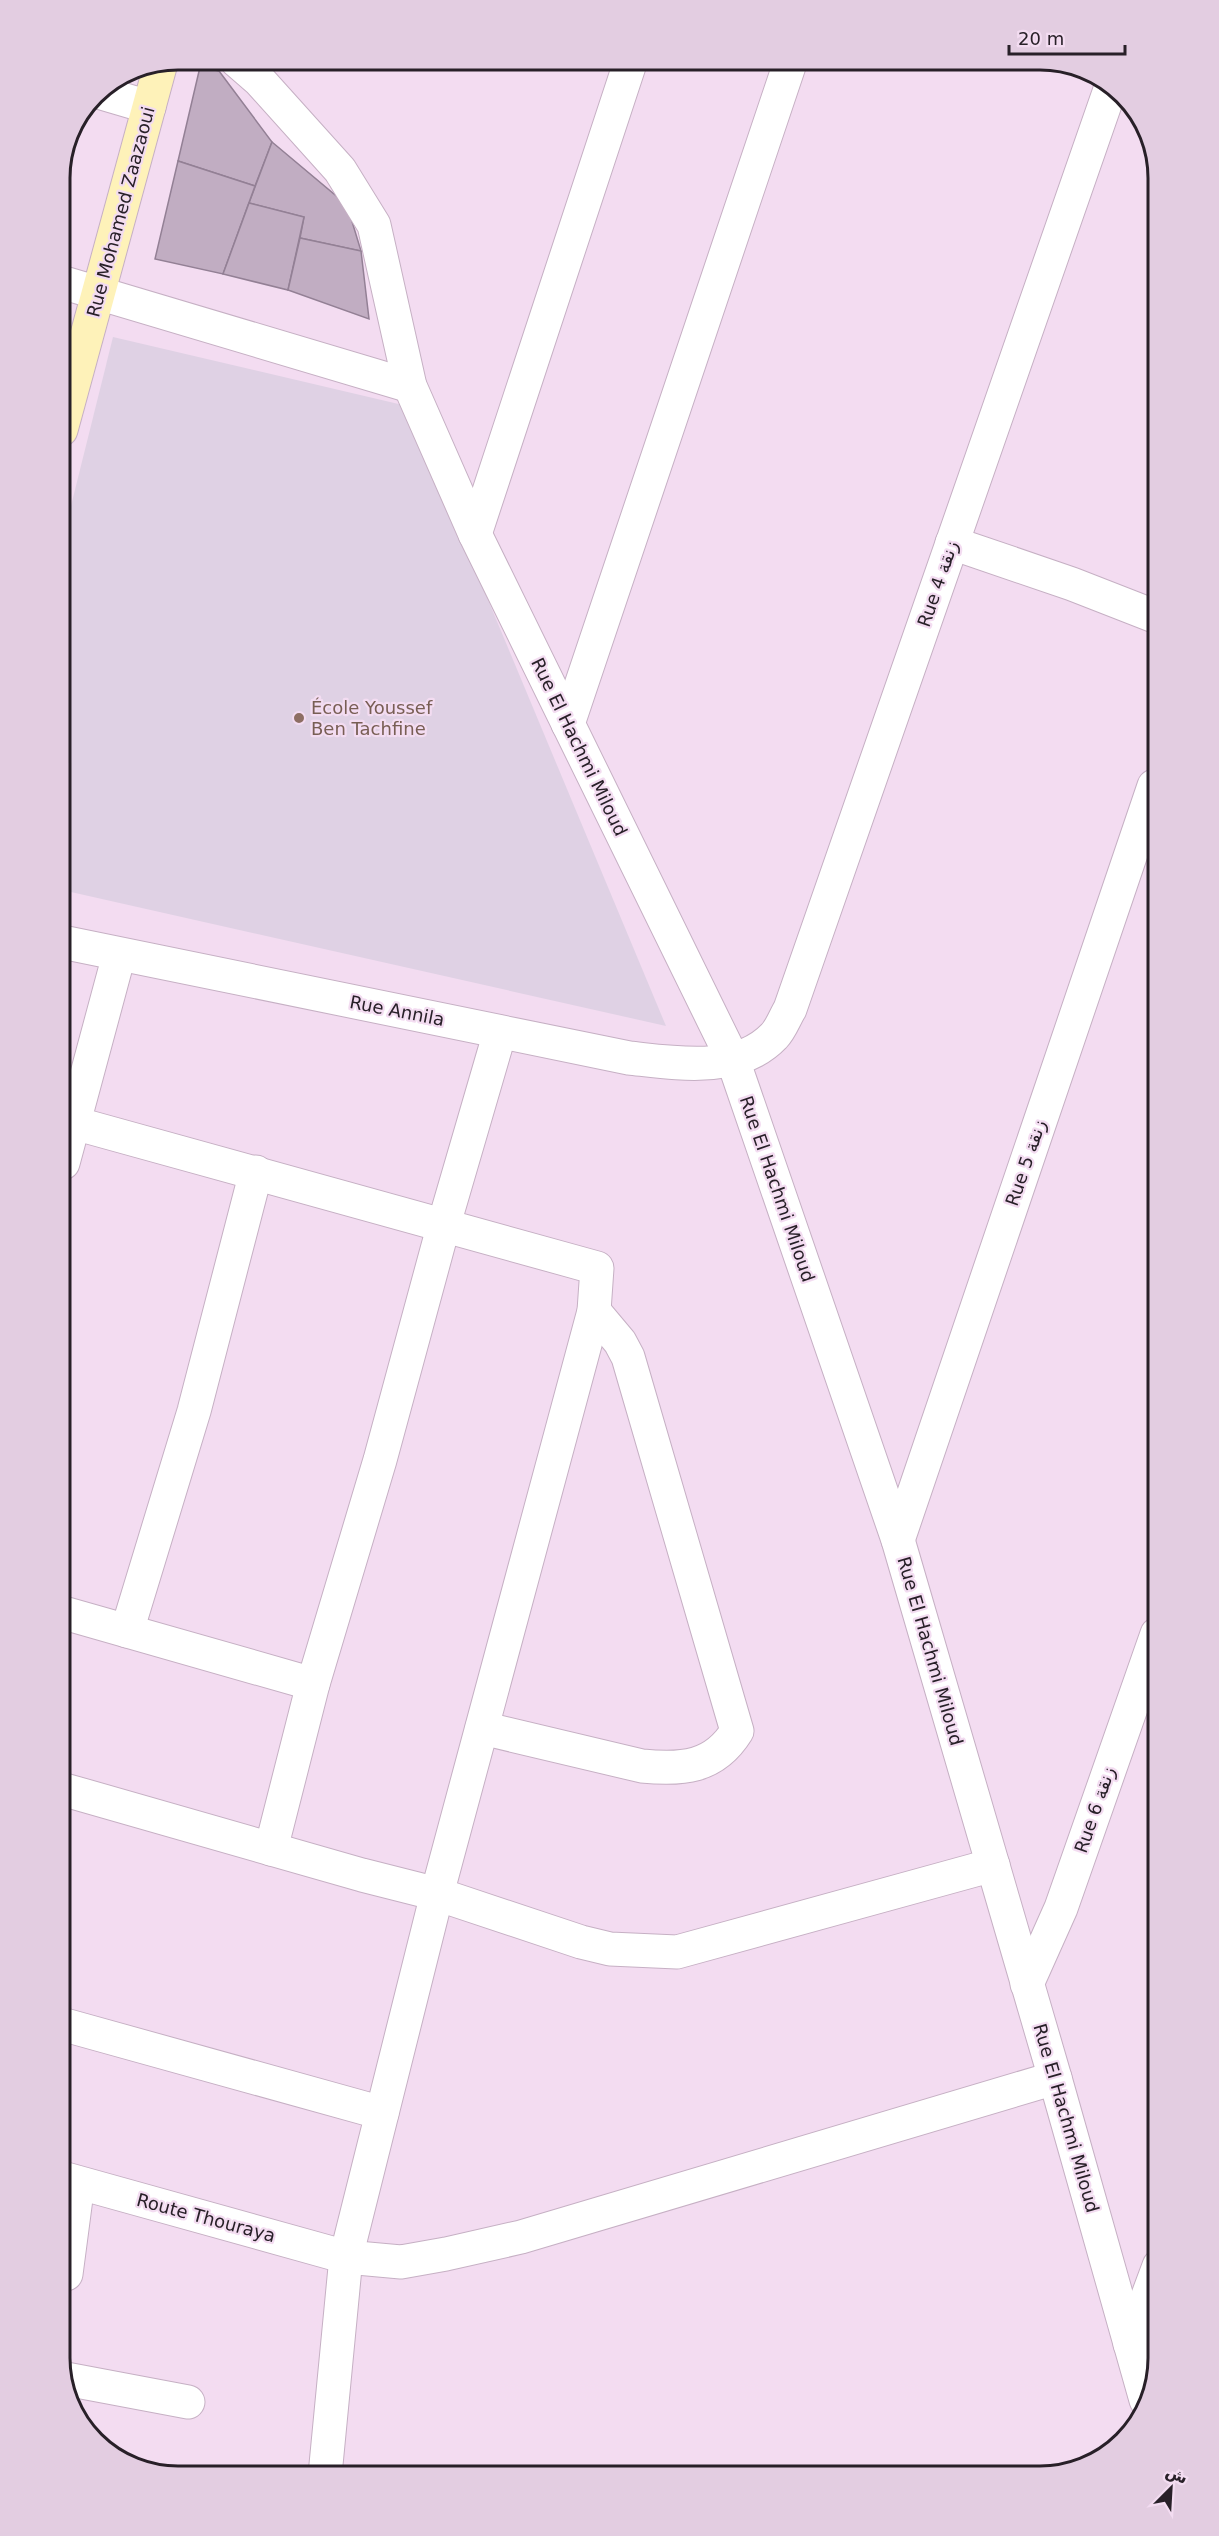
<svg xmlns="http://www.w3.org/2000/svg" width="1219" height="2536" font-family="'DejaVu Sans',Cairo,sans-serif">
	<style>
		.education { fill: #dfd1e4 }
		.building { fill: #c1adc2; stroke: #938095; stroke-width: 1.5 }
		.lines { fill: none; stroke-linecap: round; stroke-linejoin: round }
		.minor-casing { stroke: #c6b0c4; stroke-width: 35 }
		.tertiary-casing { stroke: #c6b0c4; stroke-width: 35 }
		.secondary-casing { stroke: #c6b0c4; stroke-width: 35 }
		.minor { stroke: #fff; stroke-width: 33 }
		.tertiary { stroke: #fff; stroke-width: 33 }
		.secondary { stroke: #fef2b9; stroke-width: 33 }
		.education-dot { fill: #8d6e63; stroke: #f3dcf1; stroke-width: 2 }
		.labels { text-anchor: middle; stroke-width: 4.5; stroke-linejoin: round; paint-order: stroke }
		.street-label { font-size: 18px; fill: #282028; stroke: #f3dcf1 }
		.education-label { font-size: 18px; fill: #785e54; stroke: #f3dcf1; text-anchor: start }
		.rim { fill: none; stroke: #282028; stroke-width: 3 }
	</style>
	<rect width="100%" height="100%" fill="#f3dcf1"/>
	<polygon class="education" points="113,337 407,406 666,1026 62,890 61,546"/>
	<g class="building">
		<polygon points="200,67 219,71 272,142 255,186 178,161"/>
		<polygon points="272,142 347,205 361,251 300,238 304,217 249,203"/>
		<polygon points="178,161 255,186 223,274 155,259"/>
		<polygon points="249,203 304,217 288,290 223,274"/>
		<polygon points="300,238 361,251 369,319 288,290"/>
	</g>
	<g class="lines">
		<g class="minor-casing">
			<g id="minor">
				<polyline points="98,92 149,107"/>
				<polyline points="61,282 410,386"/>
				<polyline points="475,534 631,60"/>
				<polyline points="952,543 1072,584 1154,616"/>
				<polyline points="568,724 791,60"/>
				<path d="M62 942 629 1058C676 1063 738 1074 774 1036 781 1029 785 1017 790 1009L1112 84"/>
				<polyline points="74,1123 597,1268 594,1311 437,1894 346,2257 325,2475"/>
				<polyline points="63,1163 119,955"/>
				<polyline points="898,1540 1154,786"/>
				<polyline points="64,1613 313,1684"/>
				<polyline points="127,1631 194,1411 256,1172"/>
				<path d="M482 1728 642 1766C682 1770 714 1768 737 1731L628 1357 620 1342 594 1311"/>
				<polyline points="65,1790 362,1875 437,1894 581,1942 610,1949 677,1952 993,1865"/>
				<polyline points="271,1849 313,1684 380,1460 444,1224 500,1032"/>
				<polyline points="1027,1984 1061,1908 1157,1634"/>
				<polyline points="65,2025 382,2113"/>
				<polyline points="66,2179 346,2257 401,2262 446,2254 521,2237 1055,2078"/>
				<polyline points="66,2274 78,2183"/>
				<polyline points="1130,2344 1159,2266"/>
				<polyline points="66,2379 188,2402"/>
			</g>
		</g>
		<g class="tertiary-casing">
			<polyline id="tertiary" points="236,60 259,80 340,170 374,225 410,386 475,534 733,1060 898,1540 1055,2078 1146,2400"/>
		</g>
		<g class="secondary-casing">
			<polyline id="secondary" points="61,430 161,63"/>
		</g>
		<use href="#minor" class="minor"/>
		<use href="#tertiary" class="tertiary"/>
		<use href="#secondary" class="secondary"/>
	</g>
	<circle class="education-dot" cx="299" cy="718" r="6"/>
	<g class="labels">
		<g class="street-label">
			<text transform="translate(121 212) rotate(-75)" y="6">Rue Mohamed Zaazaoui</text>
			<text transform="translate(938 584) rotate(-71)" y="6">Rue 4 زنقة</text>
			<text transform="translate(579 747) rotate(64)" y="6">Rue El Hachmi Miloud</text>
			<text transform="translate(397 1011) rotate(11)" y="6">Rue Annila</text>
			<text transform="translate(1026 1163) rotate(-71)" y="6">Rue 5 زنقة</text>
			<text transform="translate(777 1189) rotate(71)" y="6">Rue El Hachmi Miloud</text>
			<text transform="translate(930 1651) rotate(74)" y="6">Rue El Hachmi Miloud</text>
			<text transform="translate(1095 1810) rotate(-71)" y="6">Rue 6 زنقة</text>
			<text transform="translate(1066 2118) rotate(74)" y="6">Rue El Hachmi Miloud</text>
			<text transform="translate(206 2218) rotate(15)" y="6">Route Thouraya</text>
		</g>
		<g class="education-label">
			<text x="311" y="714">École Youssef<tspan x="311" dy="21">Ben Tachfine</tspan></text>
		</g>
	</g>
	<path d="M0 0H1219V2536H0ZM178 70H1040A108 108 0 0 1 1148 178V2358A108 108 0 0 1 1040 2466H178A108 108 0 0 1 70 2358V178A108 108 0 0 1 178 70Z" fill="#e3cde1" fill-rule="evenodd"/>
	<path class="rim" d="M178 70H1040A108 108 0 0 1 1148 178V2358A108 108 0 0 1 1040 2466H178A108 108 0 0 1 70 2358V178A108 108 0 0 1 178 70Z"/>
	<g transform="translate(1171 2488) rotate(24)" stroke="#f3dcf1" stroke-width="4.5" paint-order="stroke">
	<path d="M0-4.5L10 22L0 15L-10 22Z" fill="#282028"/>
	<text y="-9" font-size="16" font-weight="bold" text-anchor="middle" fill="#282028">ش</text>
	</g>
	<path d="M1009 45v9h116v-9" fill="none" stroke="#282028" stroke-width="3"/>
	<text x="1018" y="45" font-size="18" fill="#282028" stroke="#f3dcf1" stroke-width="4.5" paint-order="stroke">20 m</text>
</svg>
